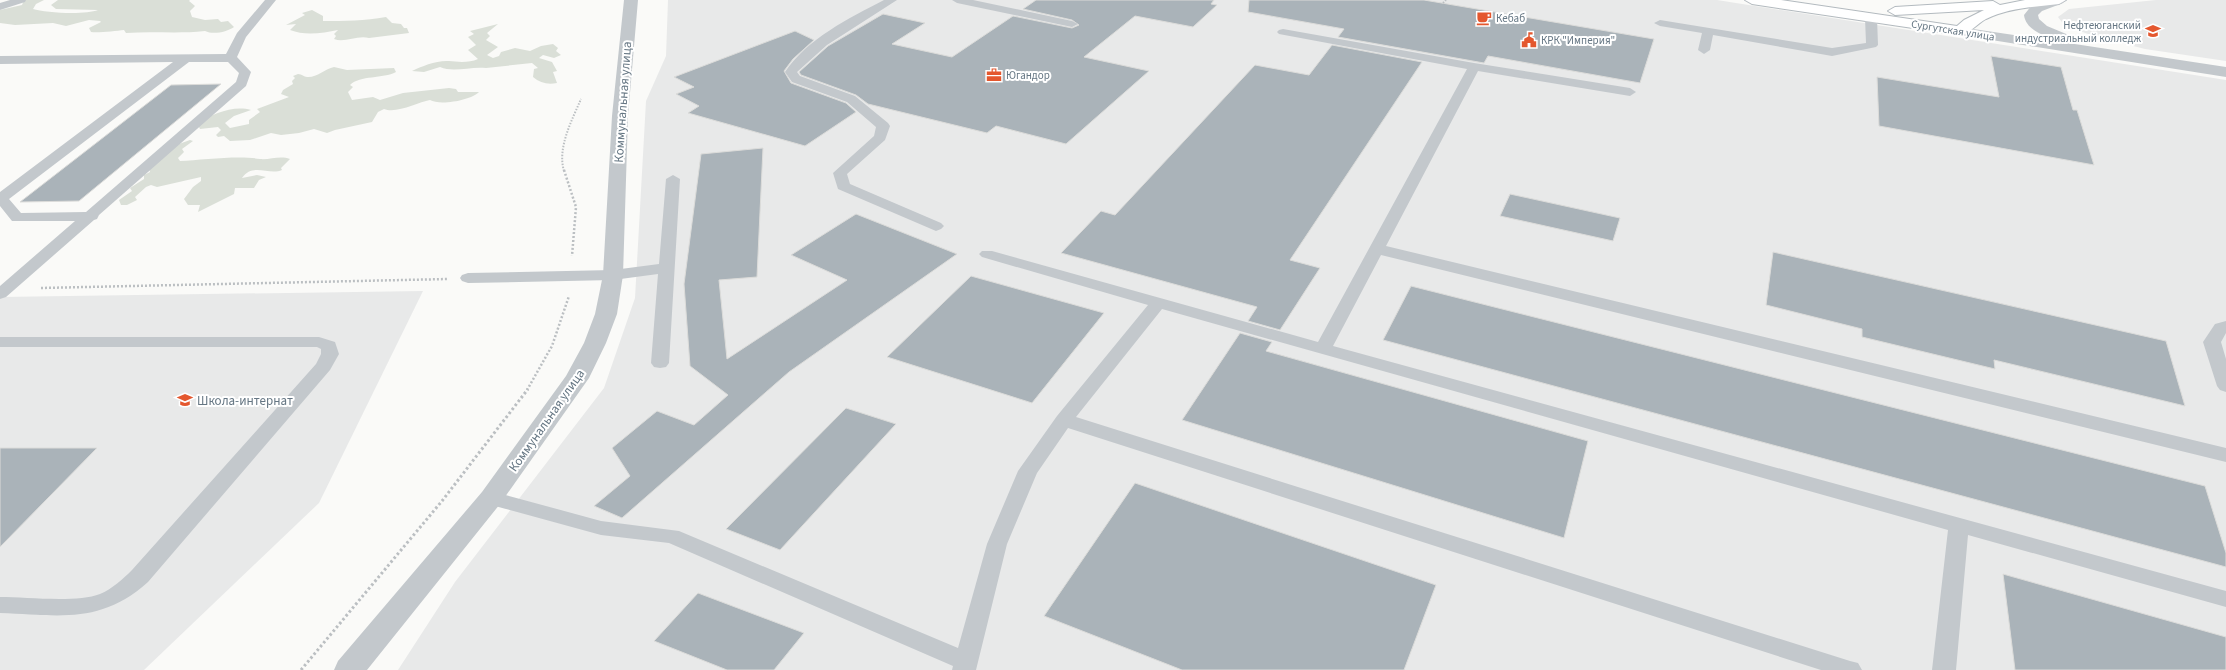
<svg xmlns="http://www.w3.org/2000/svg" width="2226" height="670" font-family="'Source Sans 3',sans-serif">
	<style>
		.built { fill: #e8e9e9 }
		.green { fill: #dadfd7 }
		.building { fill: #aab3b9; stroke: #dcdcda }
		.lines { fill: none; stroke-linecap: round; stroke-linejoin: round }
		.secondary-casing { stroke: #b3babf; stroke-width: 2 }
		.path-far2 { stroke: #bbbfc2; stroke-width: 2; stroke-dasharray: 1.5 1.5; stroke-linecap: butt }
		.path-far1 { stroke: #bbbfc2; stroke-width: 2.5; stroke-dasharray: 2 2; stroke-linecap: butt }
		.path { stroke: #bbbfc2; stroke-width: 3; stroke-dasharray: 2.5 2.5; stroke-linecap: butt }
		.service { fill: #c3c8cc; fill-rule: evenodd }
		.minor { fill: #c3c8cc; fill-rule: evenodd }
		.tertiary { fill: #c3c8cc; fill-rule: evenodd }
		.secondary { fill: #fff; fill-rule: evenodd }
		.labels { text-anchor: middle; stroke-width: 4; stroke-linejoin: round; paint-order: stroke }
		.far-poi-label { font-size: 11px; fill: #657683; stroke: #fff; text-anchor: start }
		.far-street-label { font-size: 11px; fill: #657683; stroke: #fff }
		.street-label { font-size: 13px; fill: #657683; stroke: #fff }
		.poi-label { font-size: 13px; fill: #657683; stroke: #fff; text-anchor: start }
	</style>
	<rect width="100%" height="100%" fill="#fafaf8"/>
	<g class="built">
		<polygon points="668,0 1717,0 2226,80 2226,670 398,670 455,582 604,388 635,298 646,101 666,56"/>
		<polygon points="2156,0 2226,0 2226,61 2145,49 2094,36 2065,26 2058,17 2069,9"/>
		<polygon points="423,291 319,503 144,670 0,670 0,297"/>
	</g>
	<g class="green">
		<path d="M24 0H44L36 4 33 9C45 13 86 15 98 10L56 9 51 5 58 0H190L189 1 195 6 190 11 192 17 205 20 218 19 221 22 228 21 234 27C227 32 213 35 205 31 178 34 153 31 126 33L124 30C116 31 98 33 91 32L89 28 101 22 100 21 89 20 66 26 53 23 15 25 0 23V10L22 5Z"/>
		<path d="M312 10 323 16V21C344 21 365 21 386 17L392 23 401 24 404 28H407L409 33 369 38C357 35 345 43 334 39L336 36 334 34 338 30C323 33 305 36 290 30L296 24 286 25 305 15 302 13Z"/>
		<path d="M498 24 487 33 490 36 486 40 498 47 487 55 493 58 499 56 501 52 515 48 530 51 541 46 553 44 558 48 556 51 561 55 554 58 543 55 539 58 552 62 557 71 553 72 557 83C548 85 540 83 533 77L534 69 538 68 532 63 486 68C471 66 454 73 440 67L424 72 412 71C422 66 437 60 449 61 458 62 469 63 478 59L468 50 476 45 468 37 474 34 470 31Z"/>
		<path d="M334 67 347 70 394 68 396 72C383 79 360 75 350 85L353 87 348 92 352 100 373 97 380 100 403 93 449 88 456 89 458 92H479C472 100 440 106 430 100 418 102 397 114 384 109L378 112 372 122 335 130 327 133 314 129 299 133 281 135 271 133 250 140 230 141 224 136 218 137 216 135 221 130 218 127 200 129 197 123C213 114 233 105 251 110L234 116 225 123 230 128 249 124V120L260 112 257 109 289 97 281 94 283 90 293 84 292 81 295 78 293 76 298 74C302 74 304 77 307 77 316 78 325 69 334 67Z"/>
		<path d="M190 140 193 141 182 149 184 152 178 158 180 161C202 160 239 155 260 159 270 160 280 155 290 159L281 168 282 170C269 176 253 162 242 178L257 175 266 177 259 180 254 188H235L234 194 198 212 200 205H188L184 199 193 187 201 181V177L157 187 151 185 146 187 135 197 137 200 127 205H121L119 200 132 191 130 188 144 179V175L150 172 148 164 168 148Z"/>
	</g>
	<g class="building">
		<polygon points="1036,0 1214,0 1211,4 1217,5 1193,27 1135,16 1084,57 1149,71 1066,144 996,126 987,133 868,104 856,95 801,75 799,72 828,46 883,14 925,23 892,44 952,57 1013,16 1072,28 1079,25 1072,20 1023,9"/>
		<polygon points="1249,0 1424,0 1654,39 1640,83 1488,56 1484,63 1338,37 1344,29 1248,12"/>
		<polygon points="795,31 814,40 793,59 784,71 791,83 846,103 856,112 805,146 688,113 699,106 676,94 694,87 674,77"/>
		<polygon points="1332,45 1422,62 1290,260 1320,268 1280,330 1248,321 1257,307 1061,253 1101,211 1115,215 1255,65 1309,75"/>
		<polygon points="1991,56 2061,67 2073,110 2077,110 2094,165 1879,126 1877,77 1999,97"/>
		<polygon points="221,84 79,201 20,202 171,85"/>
		<polygon points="763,148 757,277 719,280 727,359 847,280 791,255 856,214 957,254 789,372 622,518 594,506 630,476 612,448 657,411 694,425 728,395 690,366 684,284 701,154"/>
		<polygon points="1510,194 1620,218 1613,241 1500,216"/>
		<polygon points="1773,252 2166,341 2185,406 1994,360 1995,369 1862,337 1862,329 1766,305"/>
		<polygon points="971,276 1104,313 1032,403 887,357"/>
		<polygon points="1411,286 2205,486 2226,553 2226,567 1383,340"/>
		<polygon points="1240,333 1272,342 1266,351 1588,441 1564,538 1182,420"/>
		<polygon points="846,408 896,424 780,550 726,529"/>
		<polygon points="0,448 97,448 0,547"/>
		<polygon points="1135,483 1436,585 1404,670 1182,670 1044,616"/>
		<polygon points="2003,574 2226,637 2226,670 2015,670"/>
		<polygon points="698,593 804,633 774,670 727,670 654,641"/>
	</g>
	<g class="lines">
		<g class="secondary-casing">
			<path id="secondary" d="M1745 0H1781L1957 26 1964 20 1984 10 1895 15 1888 11 1895 7 1993 1 2000 5 2025 0H2066L2059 4C2035 7 2008 8 1986 19 1977 24 1970 33 1960 35L1752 4Z"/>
		</g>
		<g class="path-far2">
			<polyline points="1443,3 1446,0"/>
			<path d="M564 171C557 148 572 120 581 99"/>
		</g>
		<g class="path-far1">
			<polyline points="564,170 576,207 572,256"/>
			<polyline points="41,288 448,279"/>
			<polyline points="527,390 552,346 569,296"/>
		</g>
		<polyline class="path" points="301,670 442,501 528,389"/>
		<g class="service">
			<polygon points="10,0 26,0 25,2 0,10 0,3"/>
			<path d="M265 0H276L246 37 237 57 251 72 246 86 99 215 97 219 94 220 6 297 0 299V286L75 221H12L0 206V192L173 62 0 64V56L226 54 237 33ZM189 62H228L239 73 236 82 86 212 21 213 9 199Z"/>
			<path d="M884 0H897L827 45 797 72 800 76 855 96 888 123 890 126 885 140 847 174 850 184 941 223 944 226 941 229 936 231 838 189 833 173 874 136 876 127 847 102 792 82 785 72C807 39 849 18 884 0Z"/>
			<polygon points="952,0 973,0 1072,21 1078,24 1072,27 957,3"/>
			<polygon points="1871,15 1877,18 1878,45 1876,47 1832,56 1713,35 1710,50 1704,54 1698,50 1702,33 1660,26 1654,23 1660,20 1832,48 1866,43 1865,18"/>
			<polygon points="1283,29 1474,63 1630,88 1636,92 1630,96 1478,71 1386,246 2226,448 2226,462 1381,255 1333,346 2226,591 2226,607 1968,535 1956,670 1932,670 1948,530 1162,309 1076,417 1850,661 1858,663 1862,670 1821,670 1068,428 1037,473 1007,544 976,670 952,670 953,666 669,543 601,535 484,503 481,498 484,493 491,491 601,521 679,531 958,648 987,544 1018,471 1057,416 1148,305 982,257 979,254 982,251 992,251 1318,342 1467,69 1279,34 1277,32 1279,30"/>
			<polygon points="673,175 680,179 669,363 666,367 660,368 654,367 651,363 658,274 613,280 468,283 462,281 460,278 462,275 468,273 613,270 659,264 666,179"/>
			<polygon points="2226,321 2226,333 2221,342 2226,359 2226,392 2220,390 2217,386 2203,342 2215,324"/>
			<path d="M0 337H319L335 342 339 354 330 370 148 582C100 625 59 615 0 613V597C26 597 77 603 100 594 112 589 123 579 132 570L316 364 321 354V349L317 347H0Z"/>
		</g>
		<polygon class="minor" points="624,0 638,0 628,116 623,275 617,314 606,343 589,378 500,504 367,670 334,670 338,661 482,492 566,376 584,343 595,314 603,275 612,116"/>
		<path class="tertiary" d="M2045 0H2065L2063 3 2042 11 2038 15 2039 19 2047 26 2071 36 2074 39 2068 43 2226 67V77L1960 35 1955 34 1953 31 1955 28 1960 27 2060 42C2046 36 2026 31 2024 15L2032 5Z"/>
		<use href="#secondary" class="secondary"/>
	</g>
	<defs>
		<g id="cafe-bare" transform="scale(1.2)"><path d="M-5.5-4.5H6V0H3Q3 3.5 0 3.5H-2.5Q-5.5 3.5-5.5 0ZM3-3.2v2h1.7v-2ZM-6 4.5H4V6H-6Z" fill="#e4572e" stroke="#fff" stroke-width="2.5" paint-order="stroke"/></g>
		<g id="university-bare" transform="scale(1.2)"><path d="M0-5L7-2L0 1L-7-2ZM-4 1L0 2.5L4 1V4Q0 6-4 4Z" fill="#e4572e" stroke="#fff" stroke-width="2.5" paint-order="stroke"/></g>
		<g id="civic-bare" transform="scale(1.2)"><path d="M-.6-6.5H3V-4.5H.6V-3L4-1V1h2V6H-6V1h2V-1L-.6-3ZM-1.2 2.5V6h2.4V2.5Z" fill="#e4572e" stroke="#fff" stroke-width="2.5" paint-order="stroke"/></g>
		<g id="office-bare" transform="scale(1.2)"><path d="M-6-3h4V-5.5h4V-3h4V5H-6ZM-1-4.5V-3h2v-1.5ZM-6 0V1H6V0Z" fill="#e4572e" stroke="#fff" stroke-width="2.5" paint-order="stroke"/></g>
		<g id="school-bare" transform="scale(1.2)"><path d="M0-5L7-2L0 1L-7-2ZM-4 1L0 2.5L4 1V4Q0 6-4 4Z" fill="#e4572e" stroke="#fff" stroke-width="2.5" paint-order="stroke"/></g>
	</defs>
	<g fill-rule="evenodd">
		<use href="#cafe-bare" x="1484" y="18"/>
		<use href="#university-bare" x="2153" y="31"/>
		<use href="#civic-bare" x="1529" y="40"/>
		<use href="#office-bare" x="994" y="75"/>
		<use href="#school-bare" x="185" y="400"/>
	</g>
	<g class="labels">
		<g class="far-poi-label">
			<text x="1496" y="22">Кебаб</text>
			<text x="2141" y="29" text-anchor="end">Нефтеюганский<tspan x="2141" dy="13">индустриальный колледж</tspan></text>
			<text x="1541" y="44">КРК "Империя"</text>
			<text x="1006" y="79">Югандор</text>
		</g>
		<g class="far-street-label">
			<text transform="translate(1953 30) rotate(9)" y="4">Сургутская улица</text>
		</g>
		<g class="street-label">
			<text transform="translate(622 102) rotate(-86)" y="5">Коммунальная улица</text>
			<text transform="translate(546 420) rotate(-55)" y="5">Коммунальная улица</text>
		</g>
		<g class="poi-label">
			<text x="197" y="405">Школа-интернат</text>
		</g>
	</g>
</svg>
